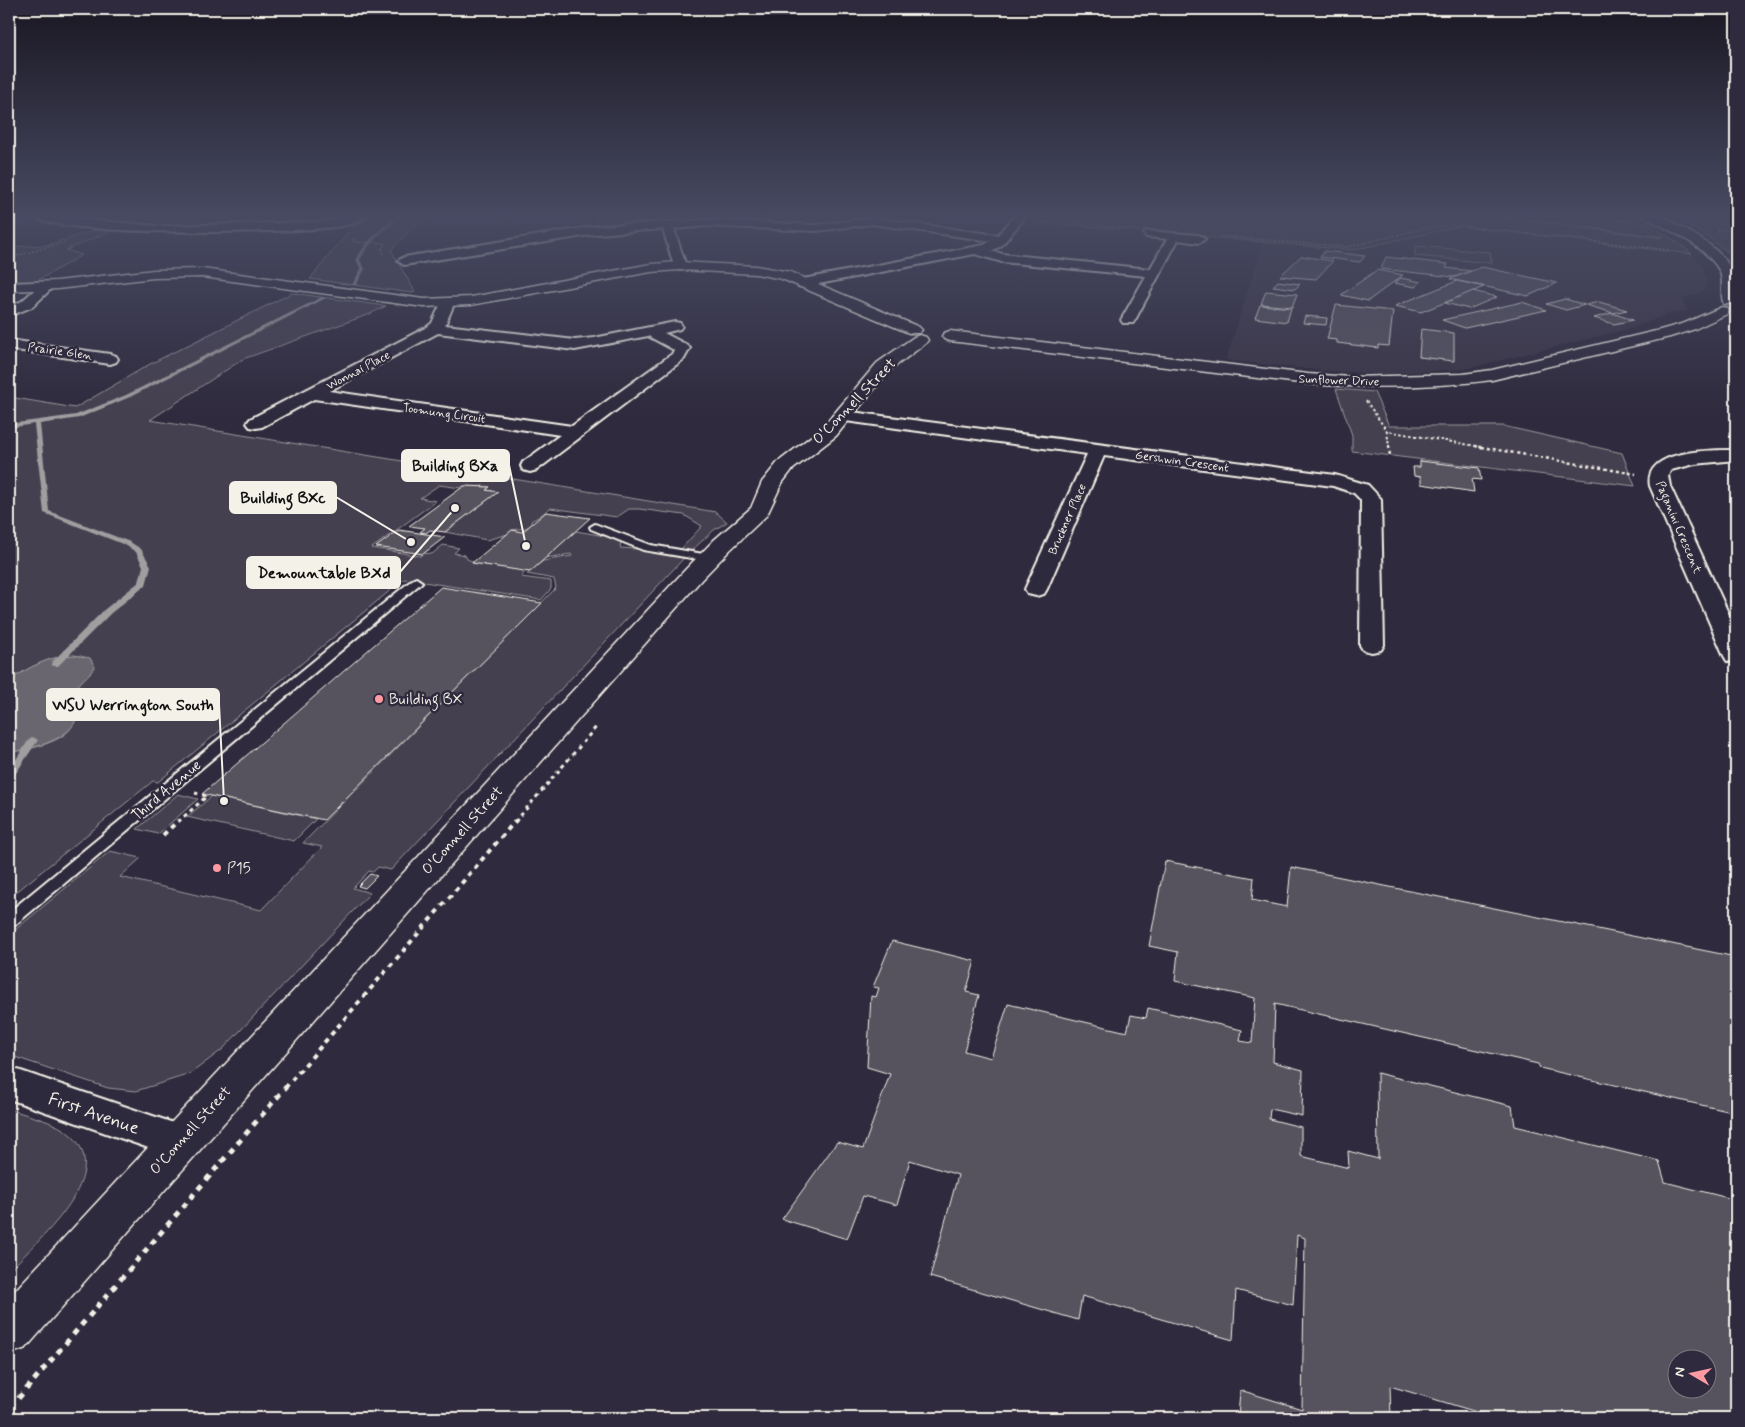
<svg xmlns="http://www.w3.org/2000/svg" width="1745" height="1427" font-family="Mynerve,sans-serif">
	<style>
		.built { fill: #3b3647 }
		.green { fill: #454050; stroke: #9c989c }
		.water { fill: #6a6670; stroke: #a19ea0 }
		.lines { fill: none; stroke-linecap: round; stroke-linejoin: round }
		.stream { fill: #a19ea0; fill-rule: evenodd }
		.building { fill: #56525f; stroke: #f4f1e8; fill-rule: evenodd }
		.lane-casing { stroke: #f4f1e8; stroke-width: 4 }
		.street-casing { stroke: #f4f1e8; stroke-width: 4 }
		.secondary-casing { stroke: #f4f1e8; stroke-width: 3 }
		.path-far5 { stroke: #f4f1e8; stroke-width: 1; stroke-dasharray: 2 2; stroke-linecap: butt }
		.path-far4 { stroke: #f4f1e8; stroke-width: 2; stroke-dasharray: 2.5 2.5; stroke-linecap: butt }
		.path-far3 { stroke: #f4f1e8; stroke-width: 2.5; stroke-dasharray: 3 3; stroke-linecap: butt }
		.path-far2 { stroke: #f4f1e8; stroke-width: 3; stroke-dasharray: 4 4; stroke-linecap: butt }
		.path-far1 { stroke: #f4f1e8; stroke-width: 4; stroke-dasharray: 5 5; stroke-linecap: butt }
		.path { stroke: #f4f1e8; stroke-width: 5; stroke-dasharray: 6 6; stroke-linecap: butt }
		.lane { fill: #2f2a3d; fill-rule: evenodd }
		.street { fill: #2f2a3d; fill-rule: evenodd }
		.secondary { fill: #2f2a3d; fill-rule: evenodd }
		.poi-dot { fill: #ff9aa2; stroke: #2f2a3d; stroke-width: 2 }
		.labels { text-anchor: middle; stroke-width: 5; stroke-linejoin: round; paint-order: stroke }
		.far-street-label { font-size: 12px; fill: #f4f1e8; stroke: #2f2a3d }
		.street-label { font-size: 15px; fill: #f4f1e8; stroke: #2f2a3d }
		.poi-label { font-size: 15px; fill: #f4f1e8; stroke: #2f2a3d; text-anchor: start }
		.near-street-label { font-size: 18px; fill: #f4f1e8; stroke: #2f2a3d }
		.leader { fill: none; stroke: #f4f1e8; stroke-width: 2 }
		.callout-dot { fill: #f4f1e8; stroke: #2f2a3d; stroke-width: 2 }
		.callout { fill: #f4f1e8; stroke: #f4f1e8; stroke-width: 2 }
		.callout-label { font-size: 16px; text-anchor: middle; font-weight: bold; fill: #111 }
	</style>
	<rect width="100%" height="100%" fill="#2f2a3d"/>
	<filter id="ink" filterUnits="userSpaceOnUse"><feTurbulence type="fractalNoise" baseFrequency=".02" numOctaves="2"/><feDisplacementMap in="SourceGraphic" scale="10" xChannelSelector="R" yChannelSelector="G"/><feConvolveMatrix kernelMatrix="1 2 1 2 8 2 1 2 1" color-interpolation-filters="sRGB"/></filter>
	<g filter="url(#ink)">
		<polygon class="built" points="1460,226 1692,254 1702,266 1707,280 1705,291 1683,299 1687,311 1669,314 1632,328 1465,369 1383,374 1325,371 1226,360 1263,242 1352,250"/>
		<g class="green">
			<polygon points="374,215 433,215 410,230 391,250 415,292 412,293 310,279 351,229"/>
			<polygon points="594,215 777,215 765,222 709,219 598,226"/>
			<polygon points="1044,215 1579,215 1647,223 1681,245 1692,254 1460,226 1352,250 1039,222"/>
			<polygon points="1680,222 1736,225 1736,258 1702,233"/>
			<polygon points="100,229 113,230 66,250 82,255 37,281 9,281 9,247 47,245"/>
			<polygon points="1415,246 1490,252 1492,263 1415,256"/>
			<path d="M292 293 386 306 370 314 243 359 150 420 716 512 727 522 714 530 690 552 680 550 702 526 684 515 639 509H629L617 517 550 508 540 516 531 521 532 524 526 528 512 530 508 534 487 540 445 532 498 492 486 490 489 487 482 486 479 488 464 486 461 488 439 485 420 498 436 501 372 548 420 556 424 553 432 554 443 545 459 548 454 553 465 555 467 559 474 562 473 563 526 571 521 577 551 581V589L541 600 404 579 158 782 153 781 9 898V752C25 751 65 742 72 726 74 721 75 715 76 710L70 704C72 689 81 679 92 671L81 656C53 654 31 666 9 681V397L75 408 150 364Z"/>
			<polygon points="1336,389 1374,392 1389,426 1503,426 1622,453 1635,486 1352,451 1352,435"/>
			<polygon points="576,531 616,538 621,541 620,548 637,549 684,558 391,870 378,867 373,872 369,871 353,888 370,893 223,1049 190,1074 136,1091 108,1088 9,1055 9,935 110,851 141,858 120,877 261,910 322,847 303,843 556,588 554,579 527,574 543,561 572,556 571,554 545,558"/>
			<polygon points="178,794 198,799 158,834 137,829"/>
			<polygon points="212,796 316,819 294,841 187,817"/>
			<path d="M9 1109C28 1116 57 1121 72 1136 115 1177 35 1243 9 1271Z"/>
		</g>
		<path class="water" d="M74 655 90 658 95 667C86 680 72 685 70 704L77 714C76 739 29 750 9 752V681C29 667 49 656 74 655Z"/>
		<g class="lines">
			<g class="stream">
				<path d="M399 215H404C386 229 370 240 360 260L365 269 356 285H352L361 269 356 260C366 240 381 228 399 215Z"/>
				<polygon points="1492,215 1661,236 1663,237 1661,238 1477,215"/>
				<polygon points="1728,244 1736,245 1736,247 1728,246"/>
				<polygon points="322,297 326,298 130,397 79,418 40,424 49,511 130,542 141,549 151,566 146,585 111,613 58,666 52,666 51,664 52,662 105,609 139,582 143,566 136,552 125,545 44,513 34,424 9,428 9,424 76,415 126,395"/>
				<polygon points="33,737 38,740 12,779 9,780 9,770 30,738"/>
			</g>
		</g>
		<g class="building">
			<polygon points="1325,251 1365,256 1360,262 1320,257"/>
			<polygon points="1301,256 1333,261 1316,279 1280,276"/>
			<polygon points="1386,257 1448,264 1446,268 1471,271 1454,277 1381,269"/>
			<polygon points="1482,267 1557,283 1528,296 1450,279"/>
			<polygon points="1377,270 1403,275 1368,301 1341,295"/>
			<polygon points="1401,278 1421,282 1415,287 1394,283"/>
			<polygon points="1278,281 1300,284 1295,289 1273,286"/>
			<polygon points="1457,281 1484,287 1421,312 1395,306"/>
			<polygon points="1266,291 1297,294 1292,307 1261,304"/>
			<polygon points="1473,291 1497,297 1469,309 1445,303"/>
			<polygon points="1565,299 1585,305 1566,310 1546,304"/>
			<polygon points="1522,302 1546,310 1465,328 1442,320"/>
			<polygon points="1599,302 1627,310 1613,313 1586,305"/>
			<polygon points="1260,305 1291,308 1287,322 1255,318"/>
			<polygon points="1336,305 1393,311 1389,346 1378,345 1378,348 1337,343 1337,340 1327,339"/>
			<polygon points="1612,313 1633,320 1614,324 1594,318"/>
			<polygon points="1305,316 1327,318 1326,325 1303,323"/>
			<polygon points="1421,329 1454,333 1454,361 1419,357"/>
			<polygon points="1420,461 1479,468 1481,480 1472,479 1474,492 1421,484 1421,477 1414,476 1413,467 1420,467"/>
			<polygon points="464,486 490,487 486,490 498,492 445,532 430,530 426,533 420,532 425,528 409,526"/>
			<polygon points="546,512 590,518 530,572 472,563 512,530 522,532"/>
			<polygon points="399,530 445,537 423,554 376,547"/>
			<polygon points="441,587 542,603 324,820 202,794"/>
			<path d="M1165 861 1254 878 1252 900 1287 907 1291 867 1736 957V1113L1540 1068 1538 1064 1275 1004 1273 1062 1303 1070 1302 1116 1270 1109 1269 1119 1301 1127V1156L1349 1168 1348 1151 1378 1159 1377 1073 1512 1106 1515 1126 1659 1161 1665 1182 1736 1200V1418H1497L1390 1386 1391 1418H1238L1240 1390 1302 1409 1305 1238 1297 1235 1293 1305 1236 1290 1233 1340 1082 1296 1078 1320 930 1277 958 1175 910 1160 897 1205 863 1196 847 1239 782 1219 837 1142 863 1149 890 1074 867 1067 871 996 876 997 879 988 873 987 892 941 975 961 966 992 979 995 964 1051 991 1058 1008 1004 1127 1032 1131 1015 1146 1018 1148 1008 1242 1030 1240 1041 1252 1043 1255 998 1175 981 1178 952 1149 946ZM1678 1360H1708V1390H1678Z"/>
			<polygon points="370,874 377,876 365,888 358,886"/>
		</g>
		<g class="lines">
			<g class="lane-casing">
				<g id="lane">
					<polygon points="595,524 651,545 709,555 715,558 709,561 643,550 591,529 590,527"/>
					<polygon points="416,578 422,582 420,584 15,925 9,927 9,912 412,580"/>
				</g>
			</g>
			<g class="street-casing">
				<g id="street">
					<path d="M31 215 158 226 324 222 352 215H367C357 225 338 227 324 228 283 233 55 237 31 215Z"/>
					<polygon points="1015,215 1027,215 1001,246 991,251 1003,254 1150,269 1167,239 1146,237 1144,234 1146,231 1199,235 1205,239 1199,243 1178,240 1135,320 1133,323 1123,323 1121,320 1146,276 1002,262 975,254 803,287 798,286 796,283 798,280 803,279 984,245 991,241 872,224 816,231 707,226 674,229 686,266 680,270 674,266 663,229 596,234 404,265 398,261 404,257 596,226 707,220 816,225 872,218 998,235"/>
					<polygon points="46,283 53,287 32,307 9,316 9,307 22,301 41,284"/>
					<path d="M447 300 454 304 445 325 575 340 594 338 675 322 680 323 682 326 680 329 664 333 687 345 690 348 684 359 537 470 530 472 523 470 521 466 523 462 560 435 314 399 262 427 256 428 250 427 247 423 250 419 427 327 432 323 442 301ZM438 333 575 350 648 336 674 350 672 354 572 426 329 391Z"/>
					<polygon points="9,340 110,354 116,356 118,359 116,362 110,364 9,349"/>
					<polygon points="844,411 1335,475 1368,485 1381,499 1384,645 1381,650 1372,652 1363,650 1360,645 1361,500 1354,493 1333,486 1104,456 1047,589 1044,594 1036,596 1028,594 1025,589 1087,454 838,420 835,416 838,412"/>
					<path d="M1736 450V460L1695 464 1671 470 1668 475 1670 486 1736 630V663L1727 661 1724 656 1650 486C1643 449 1712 450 1736 450Z"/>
					<polygon points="9,1067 194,1130 200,1142 194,1154 180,1159 9,1099"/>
				</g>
			</g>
			<g class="secondary-casing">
				<g id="secondary">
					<path d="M1642 215C1647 215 1653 215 1658 215 1665 217 1673 222 1679 226 1703 239 1736 258 1736 289 1736 295 1737 299 1734 304H1724C1719 296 1725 282 1719 270 1708 251 1685 238 1667 229 1659 224 1649 221 1642 215Z"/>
					<polygon points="680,262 756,266 790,272 919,327 922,330 919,333 909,333 782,279 756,274 680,270 651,272 471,305 424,307 202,277 154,278 57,289 9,291 9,283 57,281 154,270 202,269 424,299 471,297 651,264"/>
					<path d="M1722 307 1727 308 1729 311 1727 314 1695 329 1670 337 1492 380C1432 388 1369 388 1308 384L950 341 944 339 942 336 944 333 950 331 1308 374 1351 377 1463 374 1492 370 1660 330 1685 323Z"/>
					<polygon points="920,335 926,337 928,340 926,343 889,371 836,436 792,470 782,483 767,515 730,550 701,580 26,1348 9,1354 9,1297 685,570 714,540 751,508 762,482 778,462 822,428 877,363 914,337"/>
				</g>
			</g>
			<g class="path-far5">
				<polyline points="1057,215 1060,220 1065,221 1133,229"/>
				<polyline points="1567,215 1629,222"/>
				<polyline points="1717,230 1736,231"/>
				<polyline points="1219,236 1347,247 1425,228 1452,225 1670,250"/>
				<polyline points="354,239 353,241 356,242 385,243 382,250 385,255"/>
				<polyline points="9,258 66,242"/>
			</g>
			<g class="path-far4">
				<polyline points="1366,401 1387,431 1482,447"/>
				<polyline points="1387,431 1389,447"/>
			</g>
			<g class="path-far3">
				<polyline points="1389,446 1390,457"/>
				<polyline points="1475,446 1636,474"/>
			</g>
			<g class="path-far2">
				<polyline points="178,822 207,796 195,793"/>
				<polyline points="515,822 597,726"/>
			</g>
			<g class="path-far1">
				<polyline points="163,835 179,820"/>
				<polyline points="285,1088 516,820"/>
			</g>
			<polyline class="path" points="9,1406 17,1400 286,1087"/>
			<use href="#lane" class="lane"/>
			<use href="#street" class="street"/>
			<use href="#secondary" class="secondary"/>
		</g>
	</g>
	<linearGradient id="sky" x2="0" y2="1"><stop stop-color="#1a1722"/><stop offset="0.52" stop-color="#474a62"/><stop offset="1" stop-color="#474a62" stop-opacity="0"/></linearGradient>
	<rect width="1745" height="415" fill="url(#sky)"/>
	<g class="poi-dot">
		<circle cx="379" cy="699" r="5"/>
		<circle cx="217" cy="868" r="5"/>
	</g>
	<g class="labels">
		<g class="far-street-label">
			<text transform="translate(60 351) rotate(8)" y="4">Prairie Glen</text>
			<text transform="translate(358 370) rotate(-28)" y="4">Wonnai Place</text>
			<text transform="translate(1339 380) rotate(2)" y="4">Sunflower Drive</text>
			<text transform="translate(444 413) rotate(8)" y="4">Toomung Circuit</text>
			<text transform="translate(1182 461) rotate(8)" y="4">Gershwin Crescent</text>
			<text transform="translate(1067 519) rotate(-66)" y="4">Bruckner Place</text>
			<text transform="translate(1679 527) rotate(67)" y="4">Paganini Crescent</text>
		</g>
		<g class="street-label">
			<text transform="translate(854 401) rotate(-46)" y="5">O'Connell Street</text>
			<text transform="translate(166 790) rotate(-40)" y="5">Third Avenue</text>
			<text transform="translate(462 830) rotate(-48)" y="5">O'Connell Street</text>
			<text transform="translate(190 1130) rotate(-48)" y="5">O'Connell Street</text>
		</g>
		<g class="poi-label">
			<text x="389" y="704">Building BX</text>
			<text x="227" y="873">P15</text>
		</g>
		<g class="near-street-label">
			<text transform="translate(94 1113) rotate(19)" y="6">First Avenue</text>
		</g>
	</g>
	<path class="leader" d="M526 546L509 465M411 542L336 497M455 508L400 572M224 801L219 704"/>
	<g class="callout-dot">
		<circle cx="526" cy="546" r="5"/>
		<circle cx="411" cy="542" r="5"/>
		<circle cx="455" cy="508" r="5"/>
		<circle cx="224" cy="801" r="5"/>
	</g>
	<g class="callout">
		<rect x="402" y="450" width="107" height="31" rx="5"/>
		<rect x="230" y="482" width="106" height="31" rx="5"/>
		<rect x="247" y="557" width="153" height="31" rx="5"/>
		<rect x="47" y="689" width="172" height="31" rx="5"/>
	</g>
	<g class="callout-label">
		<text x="455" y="471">Building BXa</text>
		<text x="283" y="503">Building BXc</text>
		<text x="324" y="578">Demountable BXd</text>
		<text x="133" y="710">WSU Werrington South</text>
	</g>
	<rect width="1745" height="1427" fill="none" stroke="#2f2a3d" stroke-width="30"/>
	<rect x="15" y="15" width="1715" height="1397" fill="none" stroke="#f4f1e8" stroke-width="2" filter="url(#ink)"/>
	<g transform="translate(1692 1374) rotate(279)"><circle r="24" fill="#2f2a3d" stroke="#7e7a81"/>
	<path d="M0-4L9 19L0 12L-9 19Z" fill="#ff9aa2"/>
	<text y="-8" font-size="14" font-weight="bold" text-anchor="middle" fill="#f4f1e8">N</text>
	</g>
</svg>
